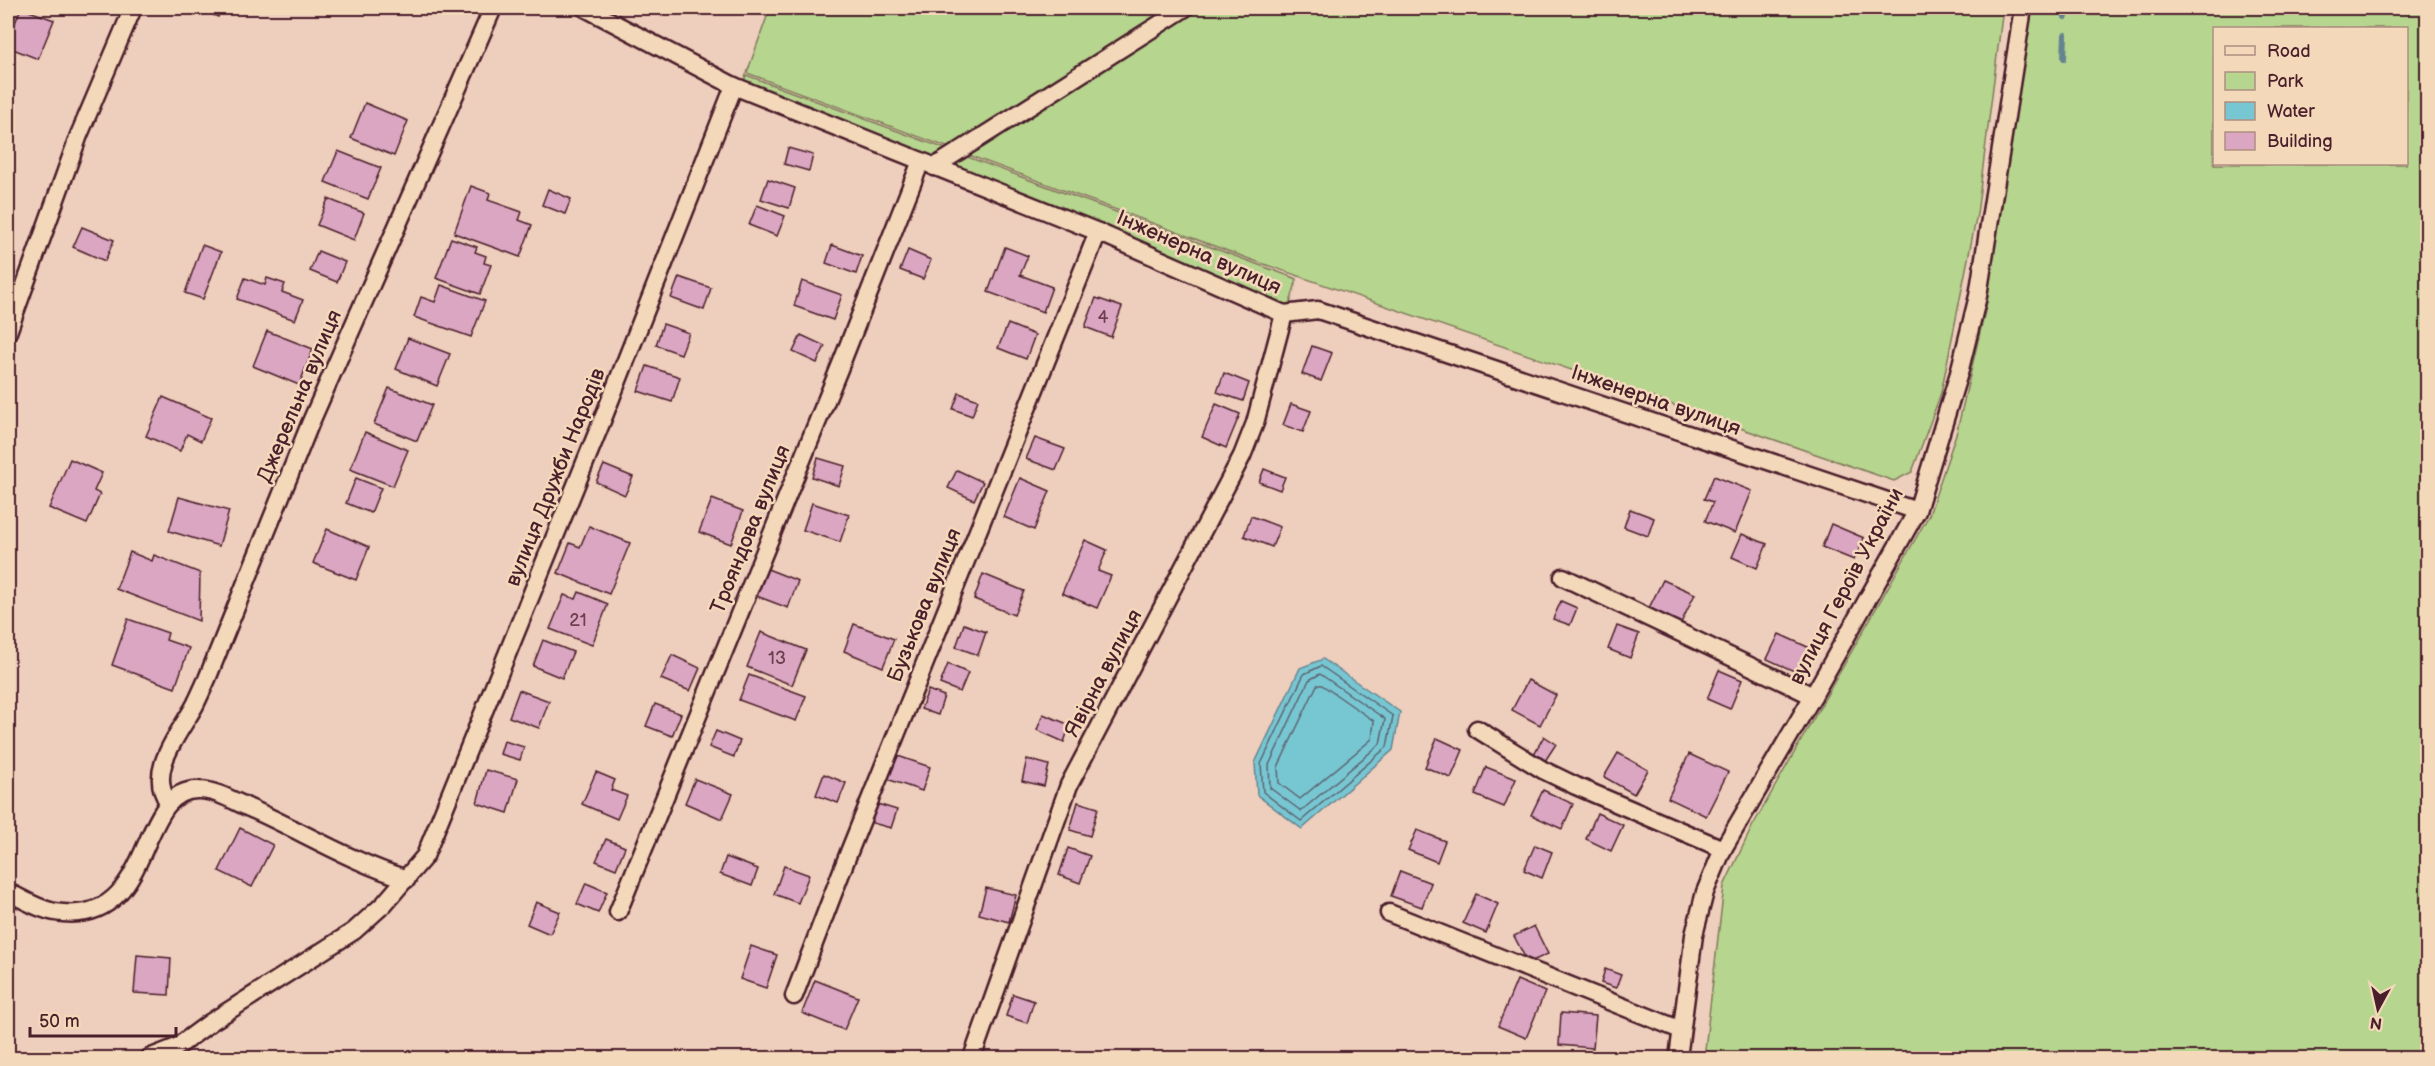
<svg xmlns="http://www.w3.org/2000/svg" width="2435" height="1066" font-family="'Balsamiq Sans',sans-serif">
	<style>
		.green { fill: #b6d58e; stroke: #807a5c; stroke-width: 1.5; fill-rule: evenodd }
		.water { fill: #77c7d3; stroke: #658490; stroke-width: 1.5 }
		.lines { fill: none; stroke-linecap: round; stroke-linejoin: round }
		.shore { stroke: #5c626e; stroke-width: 1.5 }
		.stream { stroke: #658490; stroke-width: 6 }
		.building { fill: #daa6c2; stroke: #4a1f2b; stroke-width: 1.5 }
		.street-casing { stroke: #4a1f2b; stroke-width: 21 }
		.street { stroke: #f3d8ba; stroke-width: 16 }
		.labels { text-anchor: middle; stroke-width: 5; stroke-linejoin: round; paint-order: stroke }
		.number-label { font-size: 18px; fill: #6e4151 }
		.street-label { font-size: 21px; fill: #4a1f2b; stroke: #f3d8ba }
	</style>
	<rect width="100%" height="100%" fill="#eecebc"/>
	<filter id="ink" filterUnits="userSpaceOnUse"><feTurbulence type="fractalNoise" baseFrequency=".0167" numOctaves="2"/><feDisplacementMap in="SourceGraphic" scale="12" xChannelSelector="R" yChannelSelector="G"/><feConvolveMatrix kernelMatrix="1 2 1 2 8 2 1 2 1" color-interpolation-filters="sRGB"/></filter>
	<g filter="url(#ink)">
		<g class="green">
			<polygon points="770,8 2003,8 1977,214 1941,393 1912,472 1894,481 1252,260 747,73"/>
			<path d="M2026 8H2427V1058H1704L1724 886 1752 827 1929 515 1957 431 1987 302ZM2214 28H2406V164H2214Z"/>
			<polygon points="746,75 1297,279 1289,307 742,87"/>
		</g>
		<polygon class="water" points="1323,659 1400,712 1393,750 1302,829 1257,795 1255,763 1300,668"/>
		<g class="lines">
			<g class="shore">
				<polygon points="1321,666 1393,716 1387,747 1301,821 1263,792 1261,764 1304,674"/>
				<polygon points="1320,674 1385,719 1380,744 1301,811 1270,788 1269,765 1309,680"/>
				<polygon points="1317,685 1322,685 1374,721 1372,739 1300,799 1279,783 1278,767"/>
			</g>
			<g class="stream">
				<polyline points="2065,17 2065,8"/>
				<polyline points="2064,58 2065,35"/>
			</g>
		</g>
		<g class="building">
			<polygon points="21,8 54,20 38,59 8,47 8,41"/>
			<polygon points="197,8 222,8 218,17"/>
			<polygon points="365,103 408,121 394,156 351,138"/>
			<polygon points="788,148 813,155 809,171 784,164"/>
			<polygon points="338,151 381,168 368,199 325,182"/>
			<polygon points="768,179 795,188 789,208 761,199"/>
			<polygon points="471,186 490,193 488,200 522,212 519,220 532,225 520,257 454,233"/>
			<polygon points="548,189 571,199 565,214 542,205"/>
			<polygon points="328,199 364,213 354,240 317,225"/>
			<polygon points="757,205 785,216 777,236 749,225"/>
			<polygon points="82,227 114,240 105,261 73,247"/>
			<polygon points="451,238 477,247 475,252 486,256 484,263 491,265 480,294 436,278"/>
			<polygon points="202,245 221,252 203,299 185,293"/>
			<polygon points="832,245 862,256 856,274 826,263"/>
			<polygon points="1005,247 1028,256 1020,275 1052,287 1043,312 988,292"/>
			<polygon points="908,250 931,260 923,279 900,270"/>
			<polygon points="318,251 345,262 337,282 310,271"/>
			<polygon points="679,277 711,288 704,310 671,298"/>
			<polygon points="245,278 265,285 267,278 285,284 282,292 303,300 295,320 237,299"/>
			<polygon points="802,281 842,295 833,320 794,306"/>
			<polygon points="441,285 485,301 471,337 414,317 421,297 435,302"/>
			<polygon points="1096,298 1122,307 1111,337 1085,327"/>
			<polygon points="663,324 689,333 681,354 656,345"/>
			<polygon points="1008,324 1035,335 1026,359 998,348"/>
			<polygon points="267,331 313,349 299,385 253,366"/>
			<polygon points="801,335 825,346 817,363 793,352"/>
			<polygon points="408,338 450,354 437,386 396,369"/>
			<polygon points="1312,346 1332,353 1321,381 1302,374"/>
			<polygon points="647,366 680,377 672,402 638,391"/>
			<polygon points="1224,373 1249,383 1243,401 1217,392"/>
			<polygon points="389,388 432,405 417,441 374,424"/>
			<polygon points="959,393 978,400 972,416 953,409"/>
			<polygon points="163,397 211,418 201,441 187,434 180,451 146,436"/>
			<polygon points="1216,404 1240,414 1226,448 1202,437"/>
			<polygon points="1291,404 1311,411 1303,432 1283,425"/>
			<polygon points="365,432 408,450 393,486 350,469"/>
			<polygon points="1035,438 1065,449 1056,470 1026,459"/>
			<polygon points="818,458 845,466 839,486 812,477"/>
			<polygon points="70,459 102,473 94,491 100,494 87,524 49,508"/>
			<polygon points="604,465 633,477 625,495 596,482"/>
			<polygon points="1264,469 1285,477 1280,490 1259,482"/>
			<polygon points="957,470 983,482 974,500 948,488"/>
			<polygon points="1714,476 1752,491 1735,533 1705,521 1713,502 1704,499"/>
			<polygon points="356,478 381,488 371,513 346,503"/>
			<polygon points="1020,478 1050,491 1034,530 1004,517"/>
			<polygon points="179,497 229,511 219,546 169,531"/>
			<polygon points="712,499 743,511 731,544 699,532"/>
			<polygon points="812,503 849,515 840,542 803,530"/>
			<polygon points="1630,509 1654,518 1648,536 1624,527"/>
			<polygon points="1251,516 1280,527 1272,547 1244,536"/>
			<polygon points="1831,524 1864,538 1854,560 1822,547"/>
			<polygon points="589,526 630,543 609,594 558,573 570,543 580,547"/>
			<polygon points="327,529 369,547 356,580 313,563"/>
			<polygon points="1742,534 1767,544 1757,568 1732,557"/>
			<polygon points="1085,540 1107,550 1098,571 1111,576 1097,608 1062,593"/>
			<polygon points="130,552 152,561 154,555 200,573 199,621 116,589"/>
			<polygon points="765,568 798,581 788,608 754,595"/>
			<polygon points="983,574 1024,591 1014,615 974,599"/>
			<polygon points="1663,580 1695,594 1681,623 1649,608"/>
			<polygon points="579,592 608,604 592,645 550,629 564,595 576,599"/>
			<polygon points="1561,601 1577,608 1570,625 1553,619"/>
			<polygon points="128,619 168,633 166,640 189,648 175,688 112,665"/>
			<polygon points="854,624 894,639 883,667 844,651"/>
			<polygon points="964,624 986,632 978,655 956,647"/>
			<polygon points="1617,626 1639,634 1630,658 1608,649"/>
			<polygon points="761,632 806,650 792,685 747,667"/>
			<polygon points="1779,634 1812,649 1801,674 1767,659"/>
			<polygon points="543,640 573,652 562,678 533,666"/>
			<polygon points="672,655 700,668 690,691 661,679"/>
			<polygon points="948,664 968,673 960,692 940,684"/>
			<polygon points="1719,670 1742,680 1730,709 1707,699"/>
			<polygon points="749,675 806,696 796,721 739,700"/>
			<polygon points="1528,680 1556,695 1540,725 1512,710"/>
			<polygon points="519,690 549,701 539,728 509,717"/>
			<polygon points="928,690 944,696 938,715 921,709"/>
			<polygon points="655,704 681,714 672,736 646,726"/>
			<polygon points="1043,714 1070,725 1064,742 1037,730"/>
			<polygon points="716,731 740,741 734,757 709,747"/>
			<polygon points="1544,736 1556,744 1545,761 1534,754"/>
			<polygon points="1437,738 1463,750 1451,778 1425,767"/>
			<polygon points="504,741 524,747 520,760 500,754"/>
			<polygon points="1618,753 1648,770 1634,794 1604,777"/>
			<polygon points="1689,754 1728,772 1706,816 1668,798"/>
			<polygon points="895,755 930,767 922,791 887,779"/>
			<polygon points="1027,759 1049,765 1044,786 1022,781"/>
			<polygon points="1486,767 1516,779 1504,807 1475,795"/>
			<polygon points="486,770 518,779 508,813 477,803"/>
			<polygon points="596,772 615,780 611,790 627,796 617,819 582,804"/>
			<polygon points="824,774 846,783 838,803 816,795"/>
			<polygon points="695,779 733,794 722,819 685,803"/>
			<polygon points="1543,790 1573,804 1562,829 1531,815"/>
			<polygon points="1078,802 1098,808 1090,836 1070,830"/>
			<polygon points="874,803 897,810 891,828 869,822"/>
			<polygon points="1597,813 1623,825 1611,851 1586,839"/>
			<polygon points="240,828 273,845 252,887 219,871"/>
			<polygon points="1417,830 1445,841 1437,862 1408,850"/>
			<polygon points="606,839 625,847 616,869 596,861"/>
			<polygon points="1535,845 1552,852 1542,878 1524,870"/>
			<polygon points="1068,848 1090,856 1080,883 1059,875"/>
			<polygon points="726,857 758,869 752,886 720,874"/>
			<polygon points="784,866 809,875 798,903 774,894"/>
			<polygon points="1400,871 1431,883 1422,907 1391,896"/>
			<polygon points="586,883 607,892 598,913 577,904"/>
			<polygon points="986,888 1016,895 1009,922 979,914"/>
			<polygon points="1476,894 1498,904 1486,933 1463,923"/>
			<polygon points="536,902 560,912 550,934 527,924"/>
			<polygon points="1534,926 1548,954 1528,963 1514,936"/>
			<polygon points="751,946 777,955 766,988 740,979"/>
			<polygon points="137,955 171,958 169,995 134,993"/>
			<polygon points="1605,969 1621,975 1616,988 1601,983"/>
			<polygon points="815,980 858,997 844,1030 802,1013"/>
			<polygon points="1517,980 1545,992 1526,1038 1498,1026"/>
			<polygon points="1013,994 1034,1001 1027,1023 1006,1016"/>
			<polygon points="1561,1013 1596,1016 1593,1048 1559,1045"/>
		</g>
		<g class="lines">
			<g class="street-casing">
				<g id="street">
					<polyline points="585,8 734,86 1098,232 1284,314 1318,310 1917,511"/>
					<polyline points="934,167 1185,8"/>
					<polyline points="8,332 79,135 133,8"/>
					<polyline points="1563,577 1813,696"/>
					<polyline points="1477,729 1543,770 1576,786 1723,849"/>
					<path d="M169 803C145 772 180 733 195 705 199 697 203 688 207 679L310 424 493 8"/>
					<path d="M8 892C25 900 43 912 63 913 156 922 136 787 199 790 217 790 237 803 254 810 305 833 354 863 407 879"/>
					<polyline points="618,912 841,364 921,161"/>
					<polyline points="1389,913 1681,1030"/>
					<polyline points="794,996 849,852 1098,232"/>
					<polyline points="149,1058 177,1047 211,1022 354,931 384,904 425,856 604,416 734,86"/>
					<polyline points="972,1058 1069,785 1242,456 1255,423 1284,314"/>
					<polyline points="1678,1058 1694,935 1705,892 1723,849 1813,696 1917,511 1959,373 1978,296 2023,8"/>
				</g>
			</g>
			<use href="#street" class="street"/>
		</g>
	</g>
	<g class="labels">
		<g class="number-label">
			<text x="1103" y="323">4</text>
			<text x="578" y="626">21</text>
			<text x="777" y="664">13</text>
		</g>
		<g class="street-label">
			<text transform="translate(1199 252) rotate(24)" y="7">Інженерна вулиця</text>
			<text transform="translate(299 396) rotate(-67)" y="7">Джерельна вулиця</text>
			<text transform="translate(1656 400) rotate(19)" y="7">Інженерна вулиця</text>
			<text transform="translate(555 477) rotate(-68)" y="7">вулиця Дружби Народів</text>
			<text transform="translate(750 529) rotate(-68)" y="7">Трояндова вулиця</text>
			<text transform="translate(1846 586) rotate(-62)" y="7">вулиця Героїв України</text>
			<text transform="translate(924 605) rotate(-68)" y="7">Бузькова вулиця</text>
			<text transform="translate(1103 673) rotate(-62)" y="7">Явірна вулиця</text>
		</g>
	</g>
	<rect width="2435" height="1066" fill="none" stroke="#f3d8ba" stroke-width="30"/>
	<rect x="15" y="15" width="2405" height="1036" fill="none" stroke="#4a1f2b" stroke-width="2" filter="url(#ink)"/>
	<rect x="2213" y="27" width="195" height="138" fill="#f3d8ba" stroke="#af8e81" stroke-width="1.5"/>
	<rect x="2225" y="46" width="30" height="9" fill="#f3d8ba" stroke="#af8e81" stroke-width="1.5"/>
	<text x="2267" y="57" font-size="18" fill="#4a1f2b">Road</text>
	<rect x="2225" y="72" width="30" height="18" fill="#b6d58e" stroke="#af8e81" stroke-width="1.5"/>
	<text x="2267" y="87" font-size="18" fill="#4a1f2b">Park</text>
	<rect x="2225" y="102" width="30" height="18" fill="#77c7d3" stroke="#af8e81" stroke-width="1.5"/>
	<text x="2267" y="117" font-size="18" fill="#4a1f2b">Water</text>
	<rect x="2225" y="132" width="30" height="18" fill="#daa6c2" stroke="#af8e81" stroke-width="1.5"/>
	<text x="2267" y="147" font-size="18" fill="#4a1f2b">Building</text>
	<g transform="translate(2378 1009) rotate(188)" stroke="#f3d8ba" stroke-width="4.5" paint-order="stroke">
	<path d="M0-4.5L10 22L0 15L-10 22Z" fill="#4a1f2b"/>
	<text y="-9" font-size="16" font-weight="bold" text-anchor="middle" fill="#4a1f2b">N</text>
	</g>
	<path d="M30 1027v9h146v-9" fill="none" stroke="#4a1f2b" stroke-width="3"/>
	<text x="39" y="1027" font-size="18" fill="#4a1f2b" stroke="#f3d8ba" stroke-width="4.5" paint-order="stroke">50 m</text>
</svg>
